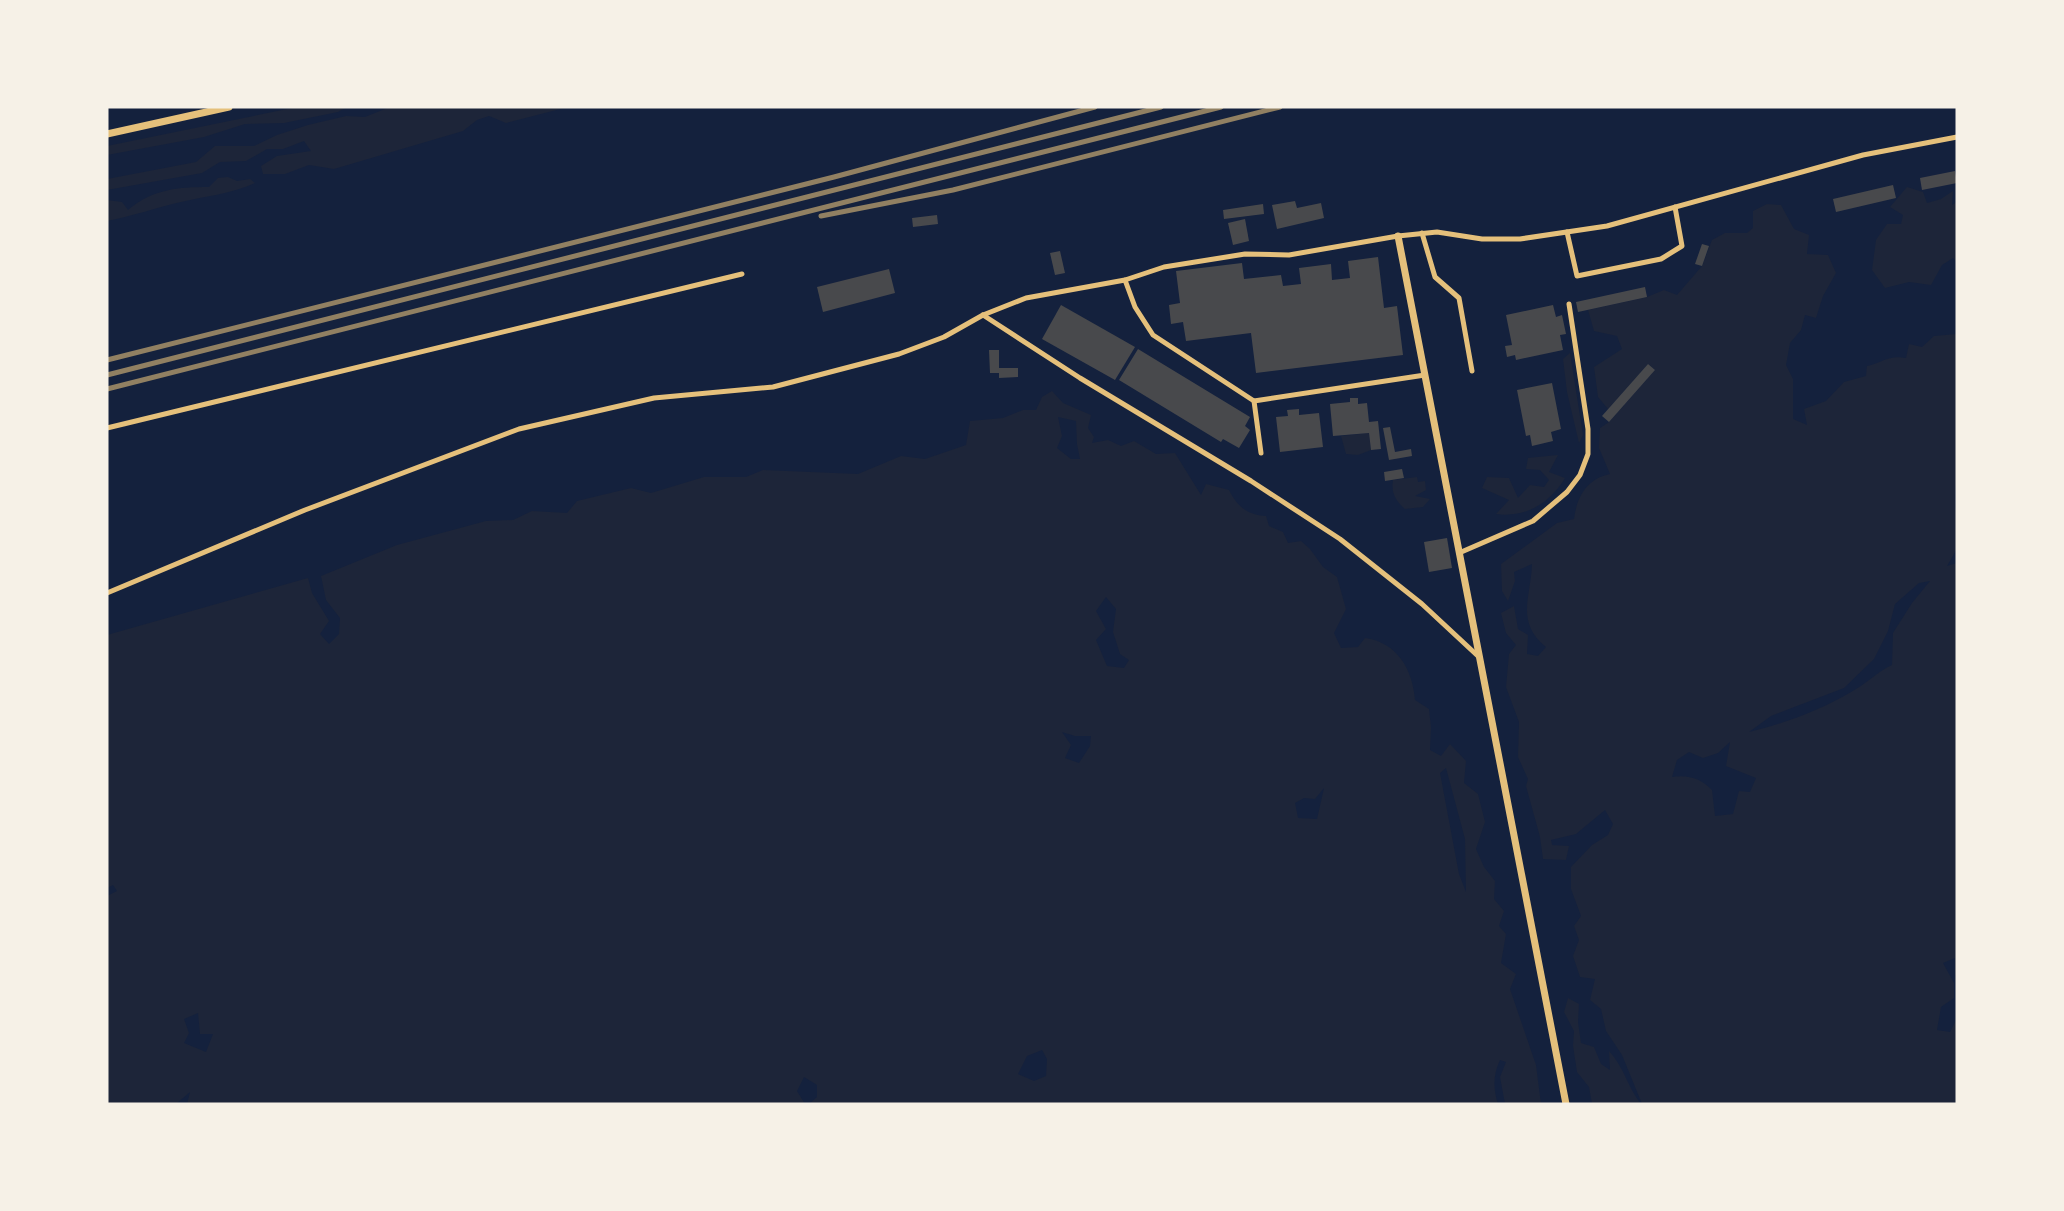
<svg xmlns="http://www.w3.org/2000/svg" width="2064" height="1211" font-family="Roboto,sans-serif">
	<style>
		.green { fill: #1d2539; fill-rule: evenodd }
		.building { fill: #48494c }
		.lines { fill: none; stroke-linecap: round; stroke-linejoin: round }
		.service { stroke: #e5c07b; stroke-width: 5 }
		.minor { stroke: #e5c07b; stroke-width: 7 }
		.rail { stroke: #918062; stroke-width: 5 }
	</style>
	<rect width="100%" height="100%" fill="#14213d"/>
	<g class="green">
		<polygon points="297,107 347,107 338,112 284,123 245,124 204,137 107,155 107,146"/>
		<polygon points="390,107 568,107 506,123 489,116 477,120 463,131 334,169 309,165 285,174 263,174 261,166 277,156 311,151 304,141 283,149 267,149 246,161 220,162 202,173 107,190 107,179 196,162 215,146 254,146 277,135 308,125 346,116 365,117"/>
		<path d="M228 177 237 181 250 179 255 183C231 194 206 196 181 202 155 208 133 216 107 221V200L122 202 128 210C153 189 178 187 209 187L218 178Z"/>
		<polygon points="1907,187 1923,192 1927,203 1941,199 1953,191 1952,205 1957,202 1957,262 1953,258 1942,265 1931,285 1909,282 1885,288 1872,270 1876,240 1887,224 1901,224 1903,215 1890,207"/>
		<path d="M1767 204 1781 205 1794 229 1809 235 1807 254 1828 255 1836 273 1823 296 1816 318 1805 315 1801 330 1790 343 1786 365 1793 379V419L1807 425 1804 409 1826 401 1844 382 1866 376 1867 366C1885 362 1887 355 1906 358L1909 344 1922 347 1934 336 1957 334V481C1951 502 1960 523 1957 545 1956 552 1951 559 1947 566L1957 563V975H1955V958L1943 963 1954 983V998L1941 1007 1937 1030 1950 1032 1957 1018V1104H1642L1622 1055 1606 1031 1601 1009 1590 1000 1595 979 1580 977 1573 956 1579 940 1574 926 1581 916 1571 889V867L1592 845 1608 835 1613 824 1605 810 1576 834 1551 840 1552 845 1569 846 1566 860 1543 859 1540 837 1526 786 1528 779 1518 757 1519 722 1506 687 1509 654 1516 645 1506 633 1501 613 1514 606 1518 629 1528 635 1527 654 1538 656 1546 647C1515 622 1531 597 1532 564L1514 572 1515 581 1508 601 1502 591 1501 564 1557 523 1574 519C1577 496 1587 479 1610 474L1599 448 1600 428 1609 422 1655 370 1648 364 1608 409 1598 397 1594 367 1622 349 1617 336 1594 331 1588 310 1647 297 1664 290 1677 295 1702 266 1712 240 1725 233H1747L1753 228V211ZM1930 581 1912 603 1893 633 1892 665C1877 672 1866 684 1851 692 1821 710 1783 724 1749 732L1771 716 1844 688 1874 659 1888 631 1895 604 1919 583ZM1730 742 1726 766 1756 778 1750 792 1739 791 1733 814 1715 816 1712 790C1702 779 1688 774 1672 777L1677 760 1689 752 1703 758 1718 753Z"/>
		<polygon points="1570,353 1583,435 1579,443 1567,392 1563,359"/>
		<path d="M1052 391 1063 403 1091 415 1088 428 1094 437 1092 443 1108 440 1121 446 1134 441 1156 454 1175 453 1201 495 1206 484 1229 490C1237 506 1247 515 1266 516L1269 526 1283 532 1288 543 1301 541 1310 549 1323 567 1337 577 1346 609 1334 633 1341 648 1358 647 1365 638C1397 642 1413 670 1415 700L1429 709 1431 727 1430 750 1441 756 1450 744 1466 761 1464 783 1478 794 1485 822 1476 849 1484 867 1495 881 1494 899 1504 911 1499 926 1506 934 1501 963 1516 974 1510 989 1536 1065 1541 1104H1505L1500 1077 1506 1062 1500 1060C1493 1075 1493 1088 1498 1104H809L817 1097V1085L804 1077 797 1091 805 1104H187L190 1092 176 1104H107V896L117 891 113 885 107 888V635L308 578 312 593 329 621 320 634 329 644 339 634 340 618 326 600 321 576 397 545 486 521 513 520 532 511 567 513 577 501 631 488 651 493 704 477H746L763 470 858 474 901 456 925 459 966 445 970 421 1003 418 1023 410H1036L1042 397ZM1058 417 1076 421 1077 444 1080 459H1071L1057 448 1062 436ZM1106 597 1116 609 1113 632 1120 654 1129 660 1124 668 1107 666 1096 640 1106 629 1096 611ZM1062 732 1075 736H1091L1090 746 1079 763 1065 758 1071 745ZM1446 768 1465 839 1466 892 1459 874 1440 773ZM1324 788 1317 819 1298 818 1295 803 1304 798 1315 799ZM198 1013 200 1034H213L206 1052 184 1043 189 1033 184 1019ZM1042 1050 1047 1059 1046 1076 1034 1081 1018 1074 1027 1056Z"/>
		<polygon points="1369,433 1371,450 1358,455 1346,454 1341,436"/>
		<path d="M1558 455 1549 472 1565 478C1550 503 1526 518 1496 514L1509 500 1482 488 1487 477 1509 478 1518 498 1530 485 1544 487 1549 480 1540 470 1526 469 1528 458Z"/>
		<path d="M1417 477 1418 482 1425 481 1426 490 1415 496 1430 499 1423 507 1405 509C1395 500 1391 493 1393 480Z"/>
		<path d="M1568 998 1579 1004 1578 1022 1581 1043 1594 1047 1601 1064 1610 1070 1609 1051C1624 1067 1628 1088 1641 1104H1592L1589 1087 1577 1072 1573 1046 1574 1031 1564 1012Z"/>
	</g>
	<g class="building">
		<polygon points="1955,171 1957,183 1922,190 1920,178"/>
		<polygon points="1893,185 1896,198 1836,212 1833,199"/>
		<polygon points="1295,201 1297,208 1321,203 1324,218 1277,229 1272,205"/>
		<polygon points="1263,204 1264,214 1224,219 1223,210"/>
		<polygon points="937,215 938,224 913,227 912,218"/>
		<polygon points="1245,219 1249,241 1233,245 1228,223"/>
		<polygon points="1702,244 1709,246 1702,266 1695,264"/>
		<polygon points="1060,251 1065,273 1055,275 1050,253"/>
		<polygon points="1378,257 1384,308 1397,306 1403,355 1256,373 1251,333 1186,341 1183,322 1171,324 1169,305 1180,303 1176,271 1242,263 1244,279 1281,275 1283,286 1301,284 1299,268 1331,264 1332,280 1350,278 1348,261"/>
		<polygon points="889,269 895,293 823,312 817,287"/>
		<polygon points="1645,287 1647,297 1578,312 1576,302"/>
		<polygon points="1061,305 1135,347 1115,380 1042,339"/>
		<polygon points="1553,305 1556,317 1562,315 1566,334 1560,335 1563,350 1516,360 1515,355 1507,357 1505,346 1512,345 1506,315"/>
		<polygon points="1138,349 1250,417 1245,426 1250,430 1239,448 1223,439 1221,442 1119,380"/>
		<polygon points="989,350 999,350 999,368 1018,368 1018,377 999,378 999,373 990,373"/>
		<polygon points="1648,364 1655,370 1609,422 1602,416"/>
		<polygon points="1552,383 1561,429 1551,432 1553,441 1532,446 1530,435 1526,436 1517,390"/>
		<polygon points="1350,398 1358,398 1358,404 1367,403 1369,422 1378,421 1381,449 1371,450 1369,433 1333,436 1330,404 1350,402"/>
		<polygon points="1299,409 1299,415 1319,413 1323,447 1280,452 1276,417 1288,416 1287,410"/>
		<polygon points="1390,427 1395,452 1411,449 1412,456 1389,460 1383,428"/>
		<polygon points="1402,469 1404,478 1385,481 1384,472"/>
		<polygon points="1447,538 1452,568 1429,572 1424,542"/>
	</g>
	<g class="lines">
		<g class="service">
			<polyline points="1567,232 1577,276 1661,259 1682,246 1675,207"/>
			<polyline points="1422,233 1435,277 1459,298 1472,371"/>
			<polyline points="1125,280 1135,307 1153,335 1254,401 1425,375"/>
			<polyline points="983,315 1080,378 1251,481 1340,539 1422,604 1479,657"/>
			<polyline points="1254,401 1261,453"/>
			<polyline points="107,428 742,274"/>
			<polyline points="1459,553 1533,521 1567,492 1580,475 1588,454 1588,429 1569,304"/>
			<polyline points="107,593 305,510 519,429 654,398 773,387 899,354 944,337 983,315 1026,298 1125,280 1164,267 1245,254 1289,255 1398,236 1437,232 1482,239 1520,239 1607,226 1863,155 1957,137"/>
		</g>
		<g class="minor">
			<polyline points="107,134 229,107"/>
			<polyline points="1398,236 1566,1104"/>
		</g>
		<g class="rail">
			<polyline points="821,216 953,190 1280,107"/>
			<polyline points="107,360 834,177 1095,107"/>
			<polyline points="107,375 1161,107"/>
			<polyline points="107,389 1221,107"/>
		</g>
	</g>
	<rect width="2064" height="1211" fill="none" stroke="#f6f1e7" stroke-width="217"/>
</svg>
